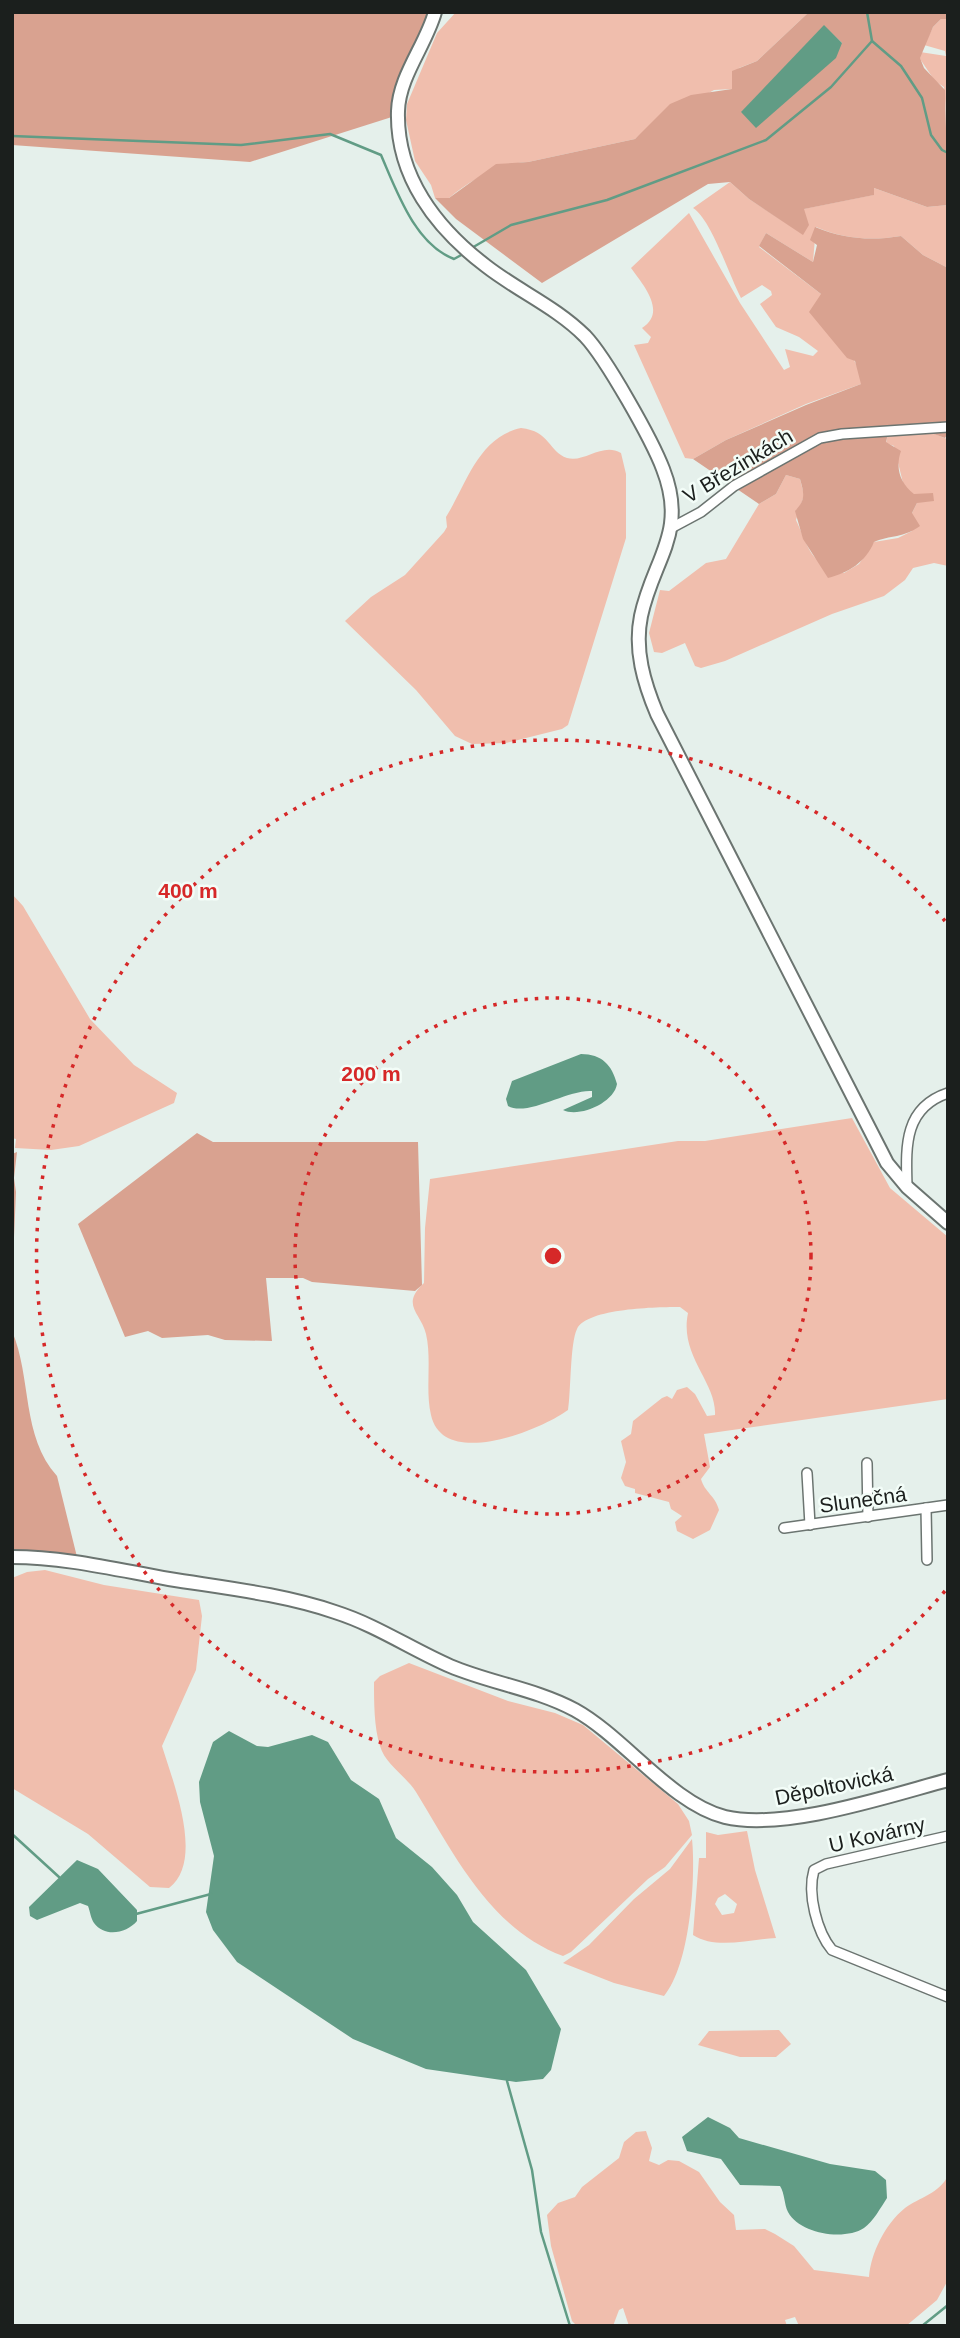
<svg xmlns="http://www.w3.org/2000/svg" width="960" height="2338" font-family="Helvetica,sans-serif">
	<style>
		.green { fill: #f0bead; fill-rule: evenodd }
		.forest { fill: #d9a290; fill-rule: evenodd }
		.water { fill: #619c85 }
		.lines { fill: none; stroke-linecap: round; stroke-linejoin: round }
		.stream { stroke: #619c85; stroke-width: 2.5 }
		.street-casing { stroke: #6b7470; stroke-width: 12 }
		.secondary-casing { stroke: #6b7470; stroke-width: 16 }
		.street { stroke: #fff; stroke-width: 9 }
		.secondary { stroke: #fff; stroke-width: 12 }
		.ring { fill: none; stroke: #d62828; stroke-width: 3.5; stroke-dasharray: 3.5 7 }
		.labels { text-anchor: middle; stroke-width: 5; stroke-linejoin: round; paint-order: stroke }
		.street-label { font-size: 21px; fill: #1b1f1d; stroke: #f3fdf8 }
		.centre { fill: #d62828; stroke: #f3fdf8; stroke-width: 3.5 }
		.ring-label { font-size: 21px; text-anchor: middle; font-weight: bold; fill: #d62828; stroke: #f3fdf8; stroke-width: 5; stroke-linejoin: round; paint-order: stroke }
	</style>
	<rect width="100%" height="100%" fill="#e5f0eb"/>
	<g class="green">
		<path d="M456 12H809L757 61 739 68 732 82V89L714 90 649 127 635 139 528 162C500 163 470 180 449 198H435L431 185 415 161 406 120 407 104 437 33Z"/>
		<polygon points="941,19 948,19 948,132 944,87 935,81 920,59 920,52 946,56 945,51 924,45 933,27"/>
		<path d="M730 182 749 199 803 234V209L873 195 874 188 927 207 948 205V268L923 255 901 236C871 241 844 239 816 227L813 262 766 233 759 247 821 294 861 374V384L806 404 726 440 693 459 685 458 634 345 648 343 651 337 642 328C667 312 644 286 631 268L689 213 740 303 784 370 790 367 785 349 813 356 818 351 799 337 776 327 760 304 772 295 771 291 762 285 741 298C729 275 711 219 693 208Z"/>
		<path d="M521 428C550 431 549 452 567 458 585 463 602 442 621 453L626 474V538L568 725 562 729 506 743 472 744 455 736 416 690 345 621 371 597 405 575 444 532 447 527 446 517C466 485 478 437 521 428Z"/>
		<path d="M932 433 947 439 948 446V566L934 563 913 568 905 580 884 596 832 614 725 661 701 668 695 666 685 643 662 653 654 652 649 633 660 590 669 591 706 563 726 559 759 504 776 494 786 475 800 479 804 495 796 520C810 550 809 563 844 573L859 564 874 542 898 538 912 531V513L917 503 903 483 894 446 886 443 888 434Z"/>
		<polygon points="12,894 23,906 90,1019 134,1065 177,1093 174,1103 79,1146 51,1150 15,1148 16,1139 12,1138"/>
		<path d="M852 1118 890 1188 948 1237V1399L704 1434 710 1467 701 1479C705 1493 715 1495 719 1510L710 1530 693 1539 677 1531 675 1522 682 1516 671 1509 669 1502 635 1493V1489L625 1486 621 1478 626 1462 621 1441 631 1434 633 1421 662 1398 667 1396 672 1399 677 1390 687 1387 695 1394 707 1416 715 1415C717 1382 679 1356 688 1313L680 1307C658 1307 587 1308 577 1329 570 1343 571 1392 568 1410 541 1430 443 1470 431 1415 425 1389 432 1360 426 1334 421 1313 400 1305 424 1283L425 1228 430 1179 678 1141H705Z"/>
		<path d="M45 1570 104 1585 199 1600 202 1616 196 1670 162 1746C173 1782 205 1861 169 1888L150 1887 88 1834 12 1788V1578L27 1572Z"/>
		<path d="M409 1663 508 1701 555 1713 583 1725 678 1804 689 1821 692 1835 665 1867 648 1879 571 1952 563 1956C490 1929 454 1854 416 1792 406 1776 385 1764 380 1746 374 1728 374 1701 374 1682L380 1676Z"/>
		<path d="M747 1831 755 1870 776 1938C750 1939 716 1950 693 1935L699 1858H706V1832L718 1835ZM725 1894 737 1904 734 1913 722 1915 715 1904 718 1898Z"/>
		<path d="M692 1839C696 1879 690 1965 664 1996L614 1983 563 1963 589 1945 634 1899 670 1869Z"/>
		<polygon points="779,2030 791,2044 776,2057 740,2057 698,2045 709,2031"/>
		<path d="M646 2131 652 2148 649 2161 659 2165 668 2160 679 2161 699 2172 720 2202 734 2215 736 2230 765 2229 775 2234 794 2246 814 2270 869 2277C871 2253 885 2224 905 2208 918 2198 941 2193 948 2175V2280L937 2300 906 2326H799L795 2317 785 2320 787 2326H629L623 2308 619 2310 613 2326H577L572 2321 551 2246 547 2215 558 2203 575 2197 582 2187 619 2158 624 2142 636 2132Z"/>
	</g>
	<g class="forest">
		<polygon points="12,12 432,12 395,116 250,162 12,145"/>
		<path d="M809 12H948V19H941L933 27 920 58 924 68 945 90 948 205 927 207 874 188V195L804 209 809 225 803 235 749 199 730 182 708 184 542 283 456 219 435 198H449L496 164 528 162 635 139 670 104 691 95 732 89V71L757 61ZM824 26 842 43 741 113Z"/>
		<path d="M815 227C844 239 871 241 901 236L923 255 948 268V433L945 438 931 433 888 434 886 442 901 451C895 468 900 483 914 494L933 493 934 501 917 503 912 513 920 526C904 538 890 535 874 542 866 562 848 573 828 578L803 539 795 511C806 500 804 493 800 479L786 475 776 494 759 504 693 459 726 440 806 405 861 384 855 361 847 358 809 312 821 294 759 246 766 233 813 262 817 245 810 240Z"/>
		<polygon points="197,1133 213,1142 418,1142 422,1285 415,1291 312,1282 303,1278 266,1278 272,1341 225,1340 208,1335 162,1338 148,1331 125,1337 78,1224"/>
		<polygon points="17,1152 14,1178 16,1192 12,1283 12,1154"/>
		<path d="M12 1331C32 1378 21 1436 57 1476L78 1561 12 1550Z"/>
	</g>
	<g class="water">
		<polygon points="824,25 842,43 836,58 756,128 741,112"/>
		<path d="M581 1054C602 1054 612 1065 617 1084 614 1103 579 1118 563 1110L592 1097V1091C568 1089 528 1117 508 1106L506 1099 512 1081Z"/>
		<polygon points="229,1731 257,1746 268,1747 312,1735 328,1742 351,1780 379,1799 396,1838 432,1867 457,1895 473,1922 526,1970 561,2029 551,2070 543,2079 516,2082 426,2069 353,2039 237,1962 213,1930 206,1912 214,1856 200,1802 199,1782 213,1742"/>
		<path d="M77 1860 98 1869 137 1910V1921C127 1933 105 1938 94 1923 91 1919 90 1911 88 1906L80 1903 37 1920 30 1916 29 1907Z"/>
		<path d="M708 2117 730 2128 739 2138 830 2164 875 2171 886 2180 887 2198C881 2207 873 2222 864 2228 844 2241 800 2234 788 2212 784 2204 785 2194 780 2186L740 2185 721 2159 687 2151 682 2137Z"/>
	</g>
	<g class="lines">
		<g class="stream">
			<polyline points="867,12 872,41 901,66 922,98 931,135 942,150 948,153"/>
			<path d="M12 136 241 145 330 134 381 155C397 192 415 244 454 259L465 253"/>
			<polyline points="470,249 511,225 607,200 766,140 831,87 872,41"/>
			<polyline points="12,1834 59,1877"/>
			<polyline points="136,1914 211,1894"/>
			<polyline points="507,2081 532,2170 541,2232 570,2326"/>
			<polyline points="922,2326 948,2305"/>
		</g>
		<g class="street-casing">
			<g id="street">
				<polyline points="673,527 701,512 734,486 820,438 842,434 948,427"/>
				<path d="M907 1187C906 1148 903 1108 948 1093"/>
				<polyline points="867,1463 868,1517"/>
				<polyline points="807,1473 810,1525"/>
				<polyline points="926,1508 927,1560"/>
				<polyline points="784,1528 948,1505"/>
				<path d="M948 1836 826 1864 814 1870C807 1894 817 1932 832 1950L948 1997"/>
			</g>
		</g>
		<g class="secondary-casing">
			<g id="secondary">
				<path d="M435 12C426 45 399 76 398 111 396 176 436 228 486 266 518 291 556 307 585 336 606 358 652 440 663 469 688 533 653 559 641 616 634 650 644 683 657 714L887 1163 907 1187 948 1223"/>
				<path d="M12 1557C65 1557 118 1570 169 1579 225 1588 282 1594 335 1612 376 1625 411 1649 450 1666 490 1683 536 1689 575 1710 624 1737 672 1804 725 1817 784 1831 888 1796 948 1780"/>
			</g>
		</g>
		<use href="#street" class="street"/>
		<use href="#secondary" class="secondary"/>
	</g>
	<g class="ring">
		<circle cx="553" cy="1256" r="258"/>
		<path d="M945 1591A516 516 0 1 1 945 921"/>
	</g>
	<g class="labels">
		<g class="street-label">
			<text transform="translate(738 466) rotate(-31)" y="7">V Březinkách</text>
			<text transform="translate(863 1500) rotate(-8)" y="7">Slunečná</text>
			<text transform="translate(834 1786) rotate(-12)" y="7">Děpoltovická</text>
			<text transform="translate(877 1835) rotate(-13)" y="7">U Kovárny</text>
		</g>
	</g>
	<circle cx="553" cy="1256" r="10" class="centre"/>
	<g class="ring-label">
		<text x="188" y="898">400 m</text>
		<text x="371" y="1081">200 m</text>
	</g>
	<rect width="960" height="2338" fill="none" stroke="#1b1f1d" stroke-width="28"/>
</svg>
